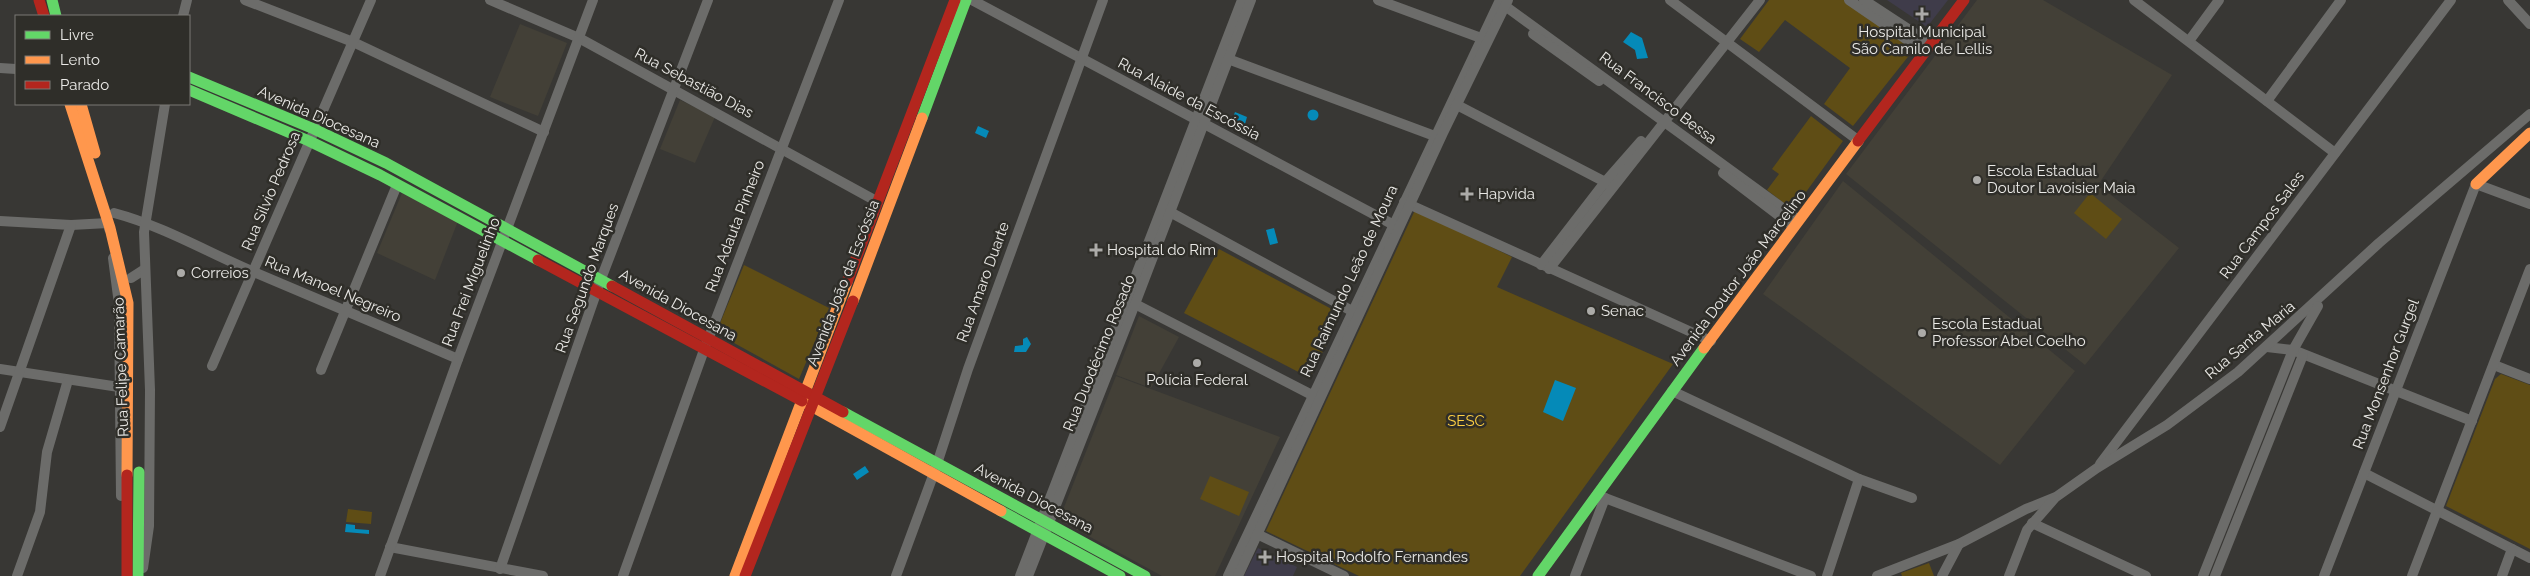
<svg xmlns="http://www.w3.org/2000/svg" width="2530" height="576" font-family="Raleway,sans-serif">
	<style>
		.built { fill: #434037 }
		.medical { fill: #3f3c4a }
		.green { fill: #5f4d15 }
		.water { fill: #058ab8 }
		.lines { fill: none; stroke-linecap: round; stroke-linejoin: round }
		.street { stroke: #6c6c6a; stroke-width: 10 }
		.fast { stroke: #63d668; stroke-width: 11 }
		.slow { stroke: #ff974d; stroke-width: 11 }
		.jam { stroke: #b3261e; stroke-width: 11 }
		.poi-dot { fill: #acaba8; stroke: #2f2e29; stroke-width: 2 }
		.labels { text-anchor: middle; stroke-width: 5; stroke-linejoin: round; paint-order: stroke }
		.poi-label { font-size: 15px; fill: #eae9e6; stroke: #2f2e29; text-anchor: start }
		.street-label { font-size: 15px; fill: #eae9e6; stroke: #2f2e29 }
		.park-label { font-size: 15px; fill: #fdcf42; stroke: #2f2e29 }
	</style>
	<rect width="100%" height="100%" fill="#383734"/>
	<g class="built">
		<polygon points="1977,0 2043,0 2172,75 2098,185 2179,248 2085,365 1846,174"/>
		<polygon points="520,24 567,43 538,116 490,97"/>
		<polygon points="680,100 715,117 695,163 660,149"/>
		<polygon points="1843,181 2075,371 2000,465 1763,294"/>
		<polygon points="402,193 458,221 435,280 377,253"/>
		<polygon points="1139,316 1179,337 1151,388 1116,375"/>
		<polygon points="1116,376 1280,437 1215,576 1162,576 1059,520"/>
	</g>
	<g class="medical">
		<polygon points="1887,0 1948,0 1927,27"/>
		<polygon points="1258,548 1297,567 1293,576 1244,576"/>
	</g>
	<g class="green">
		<polygon points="1769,0 1845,0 1915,48 1853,126 1824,104 1850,68 1785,20 1759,52 1740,39"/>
		<polygon points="1811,116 1843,141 1793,210 1767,190 1779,174 1772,169"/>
		<polygon points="2090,193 2122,219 2106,239 2074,213"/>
		<polygon points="1415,210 1512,257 1497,287 1673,364 1520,576 1359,576 1266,531"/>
		<polygon points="1219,249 1341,314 1310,378 1184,313"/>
		<polygon points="744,265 829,308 799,379 716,333"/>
		<polygon points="2501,374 2530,385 2530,549 2446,506 2495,379"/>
		<polygon points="1210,476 1249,492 1239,516 1200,499"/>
		<polygon points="348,509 372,512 371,524 346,522"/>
		<polygon points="1929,563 1934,576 1902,576 1901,573"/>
	</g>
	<g class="water">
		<polygon points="1631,32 1642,38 1648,58 1637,59 1635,50 1623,42"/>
		<circle cx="1313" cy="115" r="5.5"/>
		<polygon points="1235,112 1247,117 1245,124 1232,120"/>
		<polygon points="978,126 989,131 986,138 975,133"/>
		<polygon points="1274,228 1278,243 1270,245 1266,230"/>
		<polygon points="1027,337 1031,344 1026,352 1014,352 1015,346 1023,345 1023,339"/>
		<polygon points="1555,380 1576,388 1563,421 1543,412"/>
		<polygon points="865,466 869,472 857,480 853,474"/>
		<polygon points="346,524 355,525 355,529 369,530 369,534 345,532"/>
	</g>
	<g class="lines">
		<g class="street">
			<polyline points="245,0 353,42 544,132"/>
			<polyline points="490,0 579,38 878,202"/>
			<polyline points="972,0 1392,224"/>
			<polyline points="1378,0 1481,38"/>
			<polyline points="1670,0 1859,141"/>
			<polyline points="1849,0 1925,52"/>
			<polyline points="1864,0 1931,44"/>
			<polyline points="2134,0 2335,153"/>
			<polyline points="2508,0 2530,24"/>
			<polyline points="1501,3 1799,220"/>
			<polyline points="183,16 187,0"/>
			<polyline points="1533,34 1599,81"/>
			<polyline points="2189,41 2219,0"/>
			<polyline points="1228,59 1440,138"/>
			<polyline points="0,68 16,69"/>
			<polyline points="2267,101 2341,0"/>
			<polyline points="1457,105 1611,185"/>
			<polyline points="1723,173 1794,227"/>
			<polyline points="1404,202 1711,341"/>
			<polyline points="1170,212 1352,311"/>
			<path d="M114 213C163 226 207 252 254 272 322 301 390 329 458 359"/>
			<polyline points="0,221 71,225 108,223 109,229"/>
			<polyline points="113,258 119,304 121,496"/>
			<polyline points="1541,265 1605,182 1641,141"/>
			<polyline points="1549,269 1760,0"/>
			<polyline points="131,278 145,269"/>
			<polyline points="1135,304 1312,395"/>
			<polyline points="2267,347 2293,350 2472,421"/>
			<polyline points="2494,365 2530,379"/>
			<polyline points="212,366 371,0"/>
			<polyline points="0,369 119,387"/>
			<polyline points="321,370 397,185"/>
			<polyline points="1672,391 1859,479 1912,498"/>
			<polyline points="0,427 71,225"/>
			<polyline points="2100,464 2451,0"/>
			<polyline points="2364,473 2530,558"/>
			<polyline points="1597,495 1811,576"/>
			<polyline points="2032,523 2146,576"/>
			<polyline points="1257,534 1344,576"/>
			<polyline points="390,547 543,576"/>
			<polyline points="143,568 149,526 150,390 144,232 165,104"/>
			<polyline points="500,569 601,279 708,0"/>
			<polyline points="17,576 40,512 47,452 68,380"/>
			<polyline points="380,576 458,359 593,0"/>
			<polyline points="623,576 704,350 839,0"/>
			<polyline points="896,576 934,473 968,369 1103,0"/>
			<polyline points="1020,576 1242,0"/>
			<polyline points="1028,576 1135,304 1251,0"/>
			<polyline points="1228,576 1500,0"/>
			<polyline points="1238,576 1443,133 1508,0"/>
			<polyline points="1575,576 1605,498"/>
			<polyline points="1827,576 1859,479"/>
			<polyline points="1877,576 1959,544 2026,509 2056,497 2097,468 2167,425 2238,372 2379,243 2530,114"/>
			<polyline points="1942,576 1959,544"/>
			<polyline points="2009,576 2027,530 2054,499"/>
			<polyline points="2203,576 2293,350 2318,306"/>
			<polyline points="2215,576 2303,355"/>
			<polyline points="2324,576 2476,184 2530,204"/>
			<polyline points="2412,576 2530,269"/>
			<polyline points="2502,576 2512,549"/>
		</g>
		<g class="fast">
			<polyline points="52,0 56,16"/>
			<polyline points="189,77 314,129 386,163 612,286"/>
			<polyline points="189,90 309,141 380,175 538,260"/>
			<polyline points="922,118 966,0"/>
			<polyline points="843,412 1145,576"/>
			<polyline points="1001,511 1120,576"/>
			<polyline points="138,576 139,472"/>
			<polyline points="1538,576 1704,348"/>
		</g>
		<g class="slow">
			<polyline points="70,104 110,228 128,303 127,475"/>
			<polyline points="81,104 95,153"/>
			<polyline points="2476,184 2530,133"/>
			<polyline points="853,301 922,118"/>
			<polyline points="1704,348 1858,141"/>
			<polyline points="802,401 1001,511"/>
			<polyline points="735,576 847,282"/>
		</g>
		<g class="jam">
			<polyline points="39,0 44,16"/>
			<polyline points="1858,141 1964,0"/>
			<polyline points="538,260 802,401"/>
			<polyline points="847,282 955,0"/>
			<polyline points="612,286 843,412"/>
			<polyline points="127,576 127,475"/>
			<polyline points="745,576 853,301"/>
		</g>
	</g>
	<g class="poi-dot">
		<path d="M1919.5 6.5h5v5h5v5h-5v5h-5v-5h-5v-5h5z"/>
		<circle cx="1977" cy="180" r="5"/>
		<path d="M1464.5 186.5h5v5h5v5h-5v5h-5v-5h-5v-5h5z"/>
		<path d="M1093.5 242.5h5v5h5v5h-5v5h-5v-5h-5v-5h5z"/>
		<circle cx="181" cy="273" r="5"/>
		<circle cx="1591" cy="311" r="5"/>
		<circle cx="1922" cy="333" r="5"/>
		<circle cx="1197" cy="363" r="5"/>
		<path d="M1262.5 549.5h5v5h5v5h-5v5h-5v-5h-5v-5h5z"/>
	</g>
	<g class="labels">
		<g class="poi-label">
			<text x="1922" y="37" text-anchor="middle">Hospital Municipal<tspan x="1922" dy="17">São Camilo de Lellis</tspan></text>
			<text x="1987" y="176">Escola Estadual<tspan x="1987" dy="17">Doutor Lavoisier Maia</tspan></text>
			<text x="1478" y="199">Hapvida</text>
			<text x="1107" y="255">Hospital do Rim</text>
			<text x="191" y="278">Correios</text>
			<text x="1601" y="316">Senac</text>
			<text x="1932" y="329">Escola Estadual<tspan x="1932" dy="17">Professor Abel Coelho</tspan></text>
			<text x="1197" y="385" text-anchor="middle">Polícia Federal</text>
			<text x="1276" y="562">Hospital Rodolfo Fernandes</text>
		</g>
		<g class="street-label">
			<text transform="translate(694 83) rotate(28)" y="5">Rua Sebastião Dias</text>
			<text transform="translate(1658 98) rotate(37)" y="5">Rua Francisco Bessa</text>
			<text transform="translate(1189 99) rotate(28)" y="5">Rua Alaide da Escóssia</text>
			<text transform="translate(319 117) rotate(24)" y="5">Avenida Diocesana</text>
			<text transform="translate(271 191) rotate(-67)" y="5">Rua Silvio Pedrosa</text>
			<text transform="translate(2262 225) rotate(-53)" y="5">Rua Campos Sales</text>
			<text transform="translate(735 226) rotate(-69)" y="5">Rua Adauta Pinheiro</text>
			<text transform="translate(587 278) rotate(-70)" y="5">Rua Segundo Marques</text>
			<text transform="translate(1738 278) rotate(-53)" y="5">Avenida Doutor João Marcelino</text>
			<text transform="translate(1349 281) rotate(-65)" y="5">Rua Raimundo Leão de Moura</text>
			<text transform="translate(471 282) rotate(-69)" y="5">Rua Frei Miguelinho</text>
			<text transform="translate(983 282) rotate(-70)" y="5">Rua Amaro Duarte</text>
			<text transform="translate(843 283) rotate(-69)" y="5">Avenida João da Escóssia</text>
			<text transform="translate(333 289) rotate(23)" y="5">Rua Manoel Negreiro</text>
			<text transform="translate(678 305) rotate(29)" y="5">Avenida Diocesana</text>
			<text transform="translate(2250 340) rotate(-40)" y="5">Rua Santa Maria</text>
			<text transform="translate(1099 353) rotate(-68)" y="5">Rua Duodécimo Rosado</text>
			<text transform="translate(121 367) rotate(-92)" y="5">Rua Felipe Camarão</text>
			<text transform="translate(2386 374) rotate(-69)" y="5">Rua Monsenhor Gurgel</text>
			<text transform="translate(1034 498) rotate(28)" y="5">Avenida Diocesana</text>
		</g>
		<g class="park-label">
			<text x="1466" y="426">SESC</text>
		</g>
	</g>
	<rect x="15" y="15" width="175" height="90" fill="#2f2e29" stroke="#7a7975"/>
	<rect x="25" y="31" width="25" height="8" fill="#63d668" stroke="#7a7975"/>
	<text x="60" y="40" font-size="15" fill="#eae9e6">Livre</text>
	<rect x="25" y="56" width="25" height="8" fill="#ff974d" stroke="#7a7975"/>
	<text x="60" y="65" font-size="15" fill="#eae9e6">Lento</text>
	<rect x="25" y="81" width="25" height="8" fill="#b3261e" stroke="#7a7975"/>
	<text x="60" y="90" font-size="15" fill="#eae9e6">Parado</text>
</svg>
